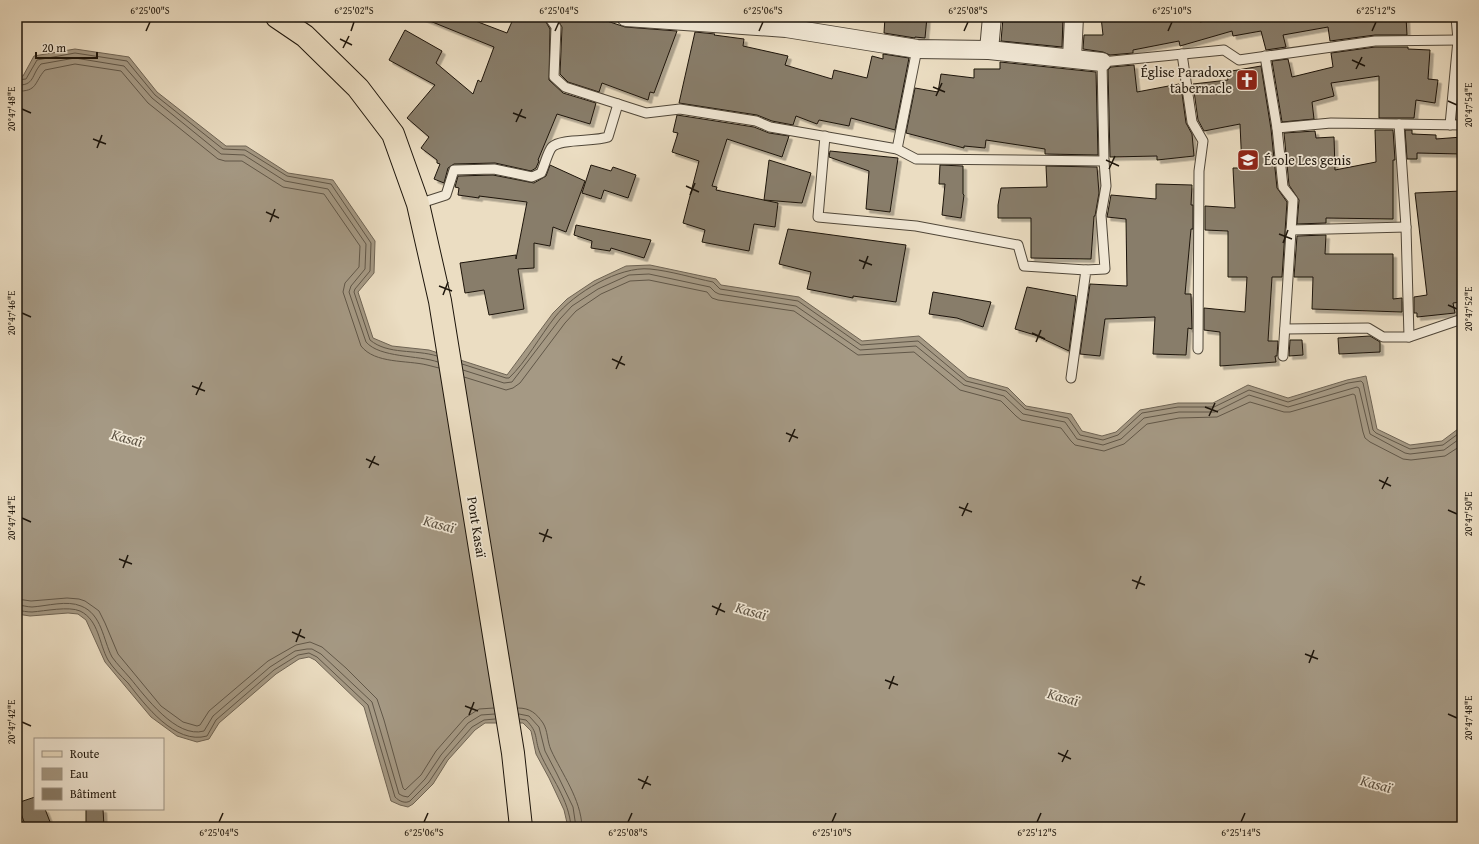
<svg xmlns="http://www.w3.org/2000/svg" width="1479" height="844" font-family="'Gentium Book Plus',serif">
	<style>
		.water { fill: #a59984; stroke: #6f6454 }
		.lines { fill: none; stroke-linecap: round; stroke-linejoin: round }
		.shore { stroke: #615748; stroke-width: 1 }
		.building { fill: #887d6a; stroke: #1d150b; filter: url(#shadow) }
		.lane-casing { stroke: #504739; stroke-width: 11 }
		.street-casing { stroke: #504739; stroke-width: 20 }
		.primary-casing { stroke: #1d150b; stroke-width: 24 }
		.lane { stroke: #f2e9d7; stroke-width: 9 }
		.street { stroke: #f2e9d7; stroke-width: 18 }
		.primary { stroke: #ebddc2; stroke-width: 22 }
		.ticks { fill: none; stroke: #1d150b; stroke-width: 1.5 }
		.labels { text-anchor: middle; stroke-width: 3.5; stroke-linejoin: round; paint-order: stroke }
		.poi-label { font-size: 14px; fill: #1d150b; stroke: #f2e9d7; text-anchor: end }
		.street-label { font-size: 14px; fill: #1d150b; stroke: #f2e9d7 }
		.water-label { font-size: 15px; font-style: italic; fill: #5a5041; stroke: #f2e9d7 }
		.neatline { fill: none; stroke: #1d150b; stroke-width: 1.5 }
		.ticks-label { font-size: 10px; text-anchor: middle; fill: #1d150b }
	</style>
	<defs>
		<filter id="shadow"><feDropShadow dx="3.5" dy="3.5" stdDeviation="0" flood-color="#0004"/></filter>
	</defs>
	<rect width="100%" height="100%" fill="#ebddc2"/>
	<filter id="stains"><feTurbulence type="fractalNoise" baseFrequency=".005" numOctaves="4"/><feColorMatrix values="0 0 0 0 .2 0 0 0 0 .09 0 0 0 0 .02 0 0 0 .5 -.17"/></filter>
	<radialGradient id="worn" r=".72"><stop offset=".6" stop-color="#630" stop-opacity="0"/><stop offset="1" stop-color="#630" stop-opacity=".3"/></radialGradient>
	<polygon class="water" points="75,49 129,57 157,92 226,146 246,146 288,173 333,180 375,241 374,273 358,292 373,338 392,346 429,350 507,375 553,313 567,299 594,281 626,266 650,265 716,279 721,285 799,297 862,341 919,336 968,377 1008,388 1026,406 1071,414 1082,431 1102,436 1116,432 1140,410 1178,403 1213,403 1248,385 1288,398 1347,380 1366,376 1377,429 1410,445 1442,441 1462,426 1462,827 568,827 564,810 549,778 536,754 531,731 523,723 485,723 475,730 448,760 433,784 413,804 408,807 400,805 391,801 364,707 315,660 309,657 299,659 276,674 219,723 209,739 197,742 177,736 151,717 105,662 86,620 78,614 68,613 30,616 17,614 17,77 23,76 34,56"/>
	<g class="lines">
		<g class="shore">
			<path d="M17 80 26 79 37 60 75 53 127 61 155 95 223 149 245 150 287 176 331 184 371 243 370 271 355 289 354 292 370 340C388 355 415 349 437 356"/>
			<path d="M17 85C35 86 31 75 41 64L75 58 124 66 152 98 221 154 244 155 285 181 328 189 366 244 365 269 351 286 349 292 366 342C380 358 418 355 438 362"/>
			<path d="M17 91C38 92 34 82 45 70L75 64 121 71 148 103 218 159 225 161H242L283 187 324 194 360 246 359 267 345 283 343 292 361 346C375 364 407 360 427 365 431 366 435 367 439 368"/>
			<path d="M462 364 506 378H509C526 362 540 336 555 317 574 293 619 266 650 269 671 271 693 278 713 282L720 289 798 301 861 345 918 341 966 381 1006 391 1025 409 1068 418 1080 435 1103 440 1118 435 1142 413 1178 407H1214L1249 390 1288 402 1348 383 1361 381 1363 383 1373 430 1376 433 1410 449 1443 445 1462 431"/>
			<polyline points="463,370 504,383 512,382 560,319 572,306 598,289 629,275 649,274 710,287 715,292 719,294 796,306 860,350 916,346 964,385 1004,396 1023,414 1065,422 1077,439 1103,445 1121,439 1144,418 1179,412 1215,412 1249,395 1288,407 1357,387 1359,388 1370,434 1405,453 1410,454 1444,450 1462,437"/>
			<polyline points="464,377 506,390 513,388 520,383 565,323 576,311 601,294 630,281 649,280 707,292 712,298 718,300 794,311 858,355 914,352 960,390 1001,401 1016,416 1021,420 1061,428 1071,441 1075,445 1104,451 1124,444 1147,424 1179,418 1217,417 1250,402 1284,412 1290,412 1353,394 1355,395 1363,432 1365,438 1370,442 1403,459 1411,460 1445,456 1462,445"/>
			<polyline points="17,599 31,601 67,598 79,599 85,601 95,608 99,611 105,623 118,654 161,706 183,722 197,726 200,725 209,711 268,661 296,645 310,642 322,647 346,668 377,699 384,720 403,788 405,790 421,775 436,751 465,718 479,709 494,708"/>
			<path d="M17 605C22 605 27 607 32 607 47 606 67 600 81 606 102 614 103 640 112 657 117 664 124 671 130 678 145 696 176 739 204 731L213 716 270 667 295 651 307 649H312L321 654 372 702 399 794 403 796 408 797 425 779 441 755 468 723 481 715 495 714"/>
			<path d="M17 610C22 611 27 612 32 612 45 611 69 606 80 611 99 620 99 644 108 660 113 668 121 676 128 683 145 705 175 745 207 736L216 720 274 670 298 655 309 653 317 657 368 705 395 797C399 801 405 804 410 801L429 782 445 758 472 727 484 720 495 719"/>
			<path d="M518 708C530 708 536 713 543 723 548 731 547 741 551 750 562 774 581 799 582 827"/>
			<polyline points="519,714 529,716 539,727 545,751 557,774 573,807 576,827"/>
			<path d="M520 719 526 720C539 733 534 738 540 753 551 778 569 799 571 827"/>
		</g>
	</g>
	<g class="building">
		<polygon points="420,17 465,17 507,33 514,17 543,17 550,29 549,80 563,93 596,103 590,124 557,114 538,160 539,161 536,168 531,171 495,163 454,164 448,168 444,183 434,179 440,164 437,163 437,160 421,148 429,137 407,118 435,85 389,60 405,30 442,51 436,63 473,94 478,80 481,82 494,47"/>
		<polygon points="556,17 595,17 625,27 677,31 654,93 650,92 648,100 602,83 599,92 568,82 560,74 562,27"/>
		<polygon points="885,17 927,17 925,38 915,37 915,38 884,33"/>
		<polygon points="1012,17 1063,17 1062,47 1001,41 1003,18"/>
		<polygon points="1101,17 1198,17 1200,22 1229,17 1406,17 1407,35 1375,35 1330,41 1328,27 1283,35 1286,47 1266,50 1261,31 1233,36 1232,31 1180,46 1179,41 1133,50 1133,53 1110,55 1103,52 1083,49 1084,35 1103,35"/>
		<polygon points="695,32 715,34 714,35 744,39 743,46 788,56 785,65 832,79 834,70 867,78 872,56 883,59 883,54 909,58 895,130 851,118 849,126 819,120 817,124 796,116 793,125 772,121 757,115 679,103"/>
		<polygon points="1375,47 1408,47 1408,49 1430,50 1428,79 1438,80 1435,103 1416,100 1414,118 1379,118 1379,76 1331,83 1334,96 1312,102 1314,119 1282,122 1272,61 1288,59 1292,77 1333,67 1331,53"/>
		<polygon points="1000,62 1096,72 1098,155 1045,154 1045,149 986,140 985,148 964,146 964,148 906,133 915,88 938,92 941,74 974,78 974,69 1000,69"/>
		<polygon points="1134,65 1137,92 1179,84 1181,86 1186,123 1192,134 1194,156 1157,160 1157,156 1110,157 1108,70 1111,67"/>
		<polygon points="1261,66 1271,129 1277,188 1287,202 1282,277 1272,277 1268,341 1278,341 1277,356 1275,356 1276,362 1220,366 1220,332 1204,330 1204,308 1245,312 1247,277 1228,277 1228,231 1205,230 1205,206 1235,208 1233,168 1242,168 1240,124 1204,131 1198,120 1193,84 1228,80 1226,72"/>
		<polygon points="677,115 754,127 769,133 789,136 782,157 727,139 712,186 717,187 716,190 778,203 775,227 754,224 749,251 702,242 705,230 683,223 699,161 672,152 678,133 673,132"/>
		<polygon points="1375,130 1393,130 1395,160 1393,160 1393,219 1326,218 1326,223 1297,224 1299,200 1289,185 1284,133 1315,131 1316,138 1334,137 1335,170 1376,162"/>
		<polygon points="1405,130 1412,130 1412,134 1436,135 1436,139 1462,137 1462,154 1417,153 1417,159 1407,159"/>
		<polygon points="830,151 898,158 890,212 866,209 869,171 829,157"/>
		<polygon points="769,160 811,173 802,203 764,200"/>
		<polygon points="550,165 585,181 566,232 553,227 550,246 534,243 534,268 518,269 524,309 489,315 484,290 465,293 460,263 516,255 516,259 527,202 479,196 479,198 458,195 459,188 455,187 458,176 493,175 534,183 546,176"/>
		<polygon points="591,165 611,171 613,167 636,175 628,198 604,190 601,199 582,193"/>
		<polygon points="940,165 963,166 963,194 964,195 961,218 942,215 945,184 939,184"/>
		<polygon points="1046,166 1097,167 1099,193 1095,216 1094,216 1091,259 1031,258 1031,218 998,218 998,205 1001,188 1047,187"/>
		<polygon points="1156,184 1192,185 1191,205 1193,205 1193,229 1191,229 1185,294 1191,294 1192,329 1188,328 1186,355 1153,354 1155,317 1105,319 1100,356 1080,354 1090,284 1127,286 1126,219 1107,217 1111,195 1156,199"/>
		<polygon points="1462,191 1462,282 1458,282 1461,302 1453,303 1455,313 1417,317 1417,313 1414,313 1414,297 1427,295 1415,193"/>
		<polygon points="576,225 651,240 644,258 611,248 610,251 591,248 592,241 574,235"/>
		<polygon points="788,229 906,245 896,302 853,296 853,298 807,289 811,272 779,264"/>
		<polygon points="1326,235 1325,254 1393,254 1393,299 1402,298 1402,312 1312,309 1313,277 1294,277 1297,236"/>
		<polygon points="1027,287 1076,296 1069,351 1035,335 1015,329"/>
		<polygon points="933,292 991,302 983,327 957,318 929,314"/>
		<polygon points="1370,336 1380,342 1380,352 1339,354 1338,338"/>
		<polygon points="1290,340 1302,340 1303,355 1289,356"/>
		<polygon points="35,797 35,809 45,809 52,827 26,827 17,803"/>
		<polygon points="86,809 103,809 104,827 86,827"/>
	</g>
	<g class="lines">
		<g class="lane-casing">
			<g id="lane">
				<polyline points="549,17 556,27 554,77 565,87 646,113 680,109 756,121 770,127 897,149 916,159 1104,161"/>
				<polyline points="1182,54 1192,122 1203,141 1199,171 1198,349"/>
				<polyline points="1265,56 1277,128 1283,187 1293,200 1283,356"/>
				<polyline points="1399,124 1406,227 1409,337"/>
				<polyline points="1450,125 1458,40 1456,17"/>
				<polyline points="1277,128 1331,123 1462,125"/>
				<polyline points="825,136 818,217 916,226 1018,245 1024,266 1086,270"/>
				<polyline points="897,149 917,49"/>
				<path d="M418 204 446 195 454 170 494 169 532 177 541 173C544 167 548 151 552 147 561 138 594 142 608 137L618 104"/>
				<polyline points="1291,230 1406,227"/>
				<polyline points="1285,329 1368,328 1383,337 1409,337 1462,319"/>
				<polyline points="1071,378 1086,270 1105,269 1101,215 1106,186 1104,161 1102,62 1224,50 1239,60 1375,41 1458,40"/>
			</g>
		</g>
		<g class="street-casing">
			<g id="street">
				<polyline points="626,17 786,28 917,49 989,50 1102,62"/>
				<polyline points="989,50 992,17"/>
				<polyline points="1072,58 1074,17"/>
			</g>
		</g>
		<g class="primary-casing">
			<polyline id="primary" points="277,17 305,36 358,88 393,134 418,204 440,301 513,753 521,827"/>
		</g>
		<use href="#lane" class="lane"/>
		<use href="#street" class="street"/>
		<use href="#primary" class="primary"/>
	</g>
	<path class="ticks" d="M146 31 150 22M351 31 354 22M555 31 559 22M759 31 763 22M964 31 968 22M1168 31 1172 22M1372 31 1376 22M340 39 352 45M343 48 349 36M1352 60 1365 66M1356 69 1362 57M933 87 945 92M936 96 942 83M1448 101 1457 105M22 109 31 113M513 113 526 118M516 122 522 109M93 139 106 144M97 148 102 135M1106 160 1119 166M1109 169 1115 156M686 186 699 192M690 195 695 183M266 212 279 218M270 222 275 209M1279 234 1292 239M1283 243 1288 230M859 260 872 265M863 269 868 256M439 286 452 291M443 295 448 282M1448 305 1457 309M22 313 31 317M1032 333 1045 339M1036 342 1041 330M612 359 625 365M616 369 622 356M192 386 205 391M196 395 202 382M1205 407 1218 412M1209 416 1215 403M786 433 798 438M789 442 795 429M366 459 379 465M369 468 375 456M1379 480 1391 486M1382 489 1388 477M959 507 972 512M1448 510 1457 514M962 516 968 503M22 518 31 522M539 533 552 538M543 542 548 529M119 559 132 564M123 568 128 555M1132 580 1145 585M1136 589 1141 576M712 606 725 612M716 615 721 603M292 632 305 638M296 642 301 629M1305 654 1318 659M1309 663 1314 650M885 680 898 685M889 689 894 676M465 706 478 711M1448 714 1457 718M469 715 474 702M22 722 31 726M1058 753 1071 759M1062 762 1068 750M638 779 651 785M642 789 648 776M219 822 223 813M424 822 428 813M628 822 632 813M832 822 836 813M1037 822 1041 813M1241 822 1245 813"/>
	<defs>
		<g id="church-square" transform="scale(1.15)"><rect x="-9" y="-9" width="18" height="18" rx="4" fill="#8f2418" stroke="#f2e9d7"/><path d="M-1.2-6h2.4v3.5h3.3v2.4h-3.3V6h-2.4V-.1h-3.3v-2.4h3.3Z" fill="#fff"/></g>
		<g id="school-square" transform="scale(1.15)"><rect x="-9" y="-9" width="18" height="18" rx="4" fill="#8f2418" stroke="#f2e9d7"/><path d="M0-5L7-2L0 1L-7-2ZM-4 1L0 2.5L4 1V4Q0 6-4 4Z" fill="#fff"/></g>
	</defs>
	<g fill-rule="evenodd">
		<use href="#church-square" x="1247" y="80"/>
		<use href="#school-square" x="1248" y="160"/>
	</g>
	<g class="labels">
		<g class="poi-label">
			<text x="1232" y="77">Église Paradoxe<tspan x="1232" dy="16">tabernacle</tspan></text>
			<text x="1264" y="165" text-anchor="start">École Les genis</text>
		</g>
		<g class="street-label">
			<text transform="translate(477 527) rotate(81)" y="5">Pont Kasaï</text>
		</g>
		<g class="water-label">
			<text transform="translate(127 438) rotate(15)" y="5">Kasaï</text>
			<text transform="translate(439 524) rotate(15)" y="5">Kasaï</text>
			<text transform="translate(751 611) rotate(15)" y="5">Kasaï</text>
			<text transform="translate(1063 697) rotate(15)" y="5">Kasaï</text>
			<text transform="translate(1376 784) rotate(15)" y="5">Kasaï</text>
		</g>
	</g>
	<rect width="1479" height="844" fill="none" stroke="#ebddc2" stroke-width="44"/>
	<rect x="34" y="738" width="130" height="72" fill="#f2e9d7" stroke="#9d9485"/>
	<rect x="42" y="751" width="20" height="6" fill="#ebddc2" stroke="#9d9485"/>
	<text x="70" y="758" font-size="12" fill="#1d150b">Route</text>
	<rect x="42" y="768" width="20" height="12" fill="#a59984" stroke="#9d9485"/>
	<text x="70" y="778" font-size="12" fill="#1d150b">Eau</text>
	<rect x="42" y="788" width="20" height="12" fill="#887d6a" stroke="#9d9485"/>
	<text x="70" y="798" font-size="12" fill="#1d150b">Bâtiment</text>
	<path d="M36 52v6h61v-6" fill="none" stroke="#1d150b" stroke-width="2"/>
	<text x="42" y="52" font-size="12" fill="#1d150b" stroke="#f2e9d7" stroke-width="3" paint-order="stroke">20 m</text>
	<rect x="22" y="22" width="1435" height="800" class="neatline"/>
	<g class="ticks-label">
		<text x="150" y="14">6°25'00"S</text>
		<text x="354" y="14">6°25'02"S</text>
		<text x="559" y="14">6°25'04"S</text>
		<text x="763" y="14">6°25'06"S</text>
		<text x="968" y="14">6°25'08"S</text>
		<text x="1172" y="14">6°25'10"S</text>
		<text x="1376" y="14">6°25'12"S</text>
		<text transform="translate(1468 105) rotate(-90)" y="4">20°47'54"E</text>
		<text transform="translate(11 109) rotate(-90)" y="4">20°47'48"E</text>
		<text transform="translate(1468 309) rotate(-90)" y="4">20°47'52"E</text>
		<text transform="translate(11 313) rotate(-90)" y="4">20°47'46"E</text>
		<text transform="translate(1468 514) rotate(-90)" y="4">20°47'50"E</text>
		<text transform="translate(11 518) rotate(-90)" y="4">20°47'44"E</text>
		<text transform="translate(1468 718) rotate(-90)" y="4">20°47'48"E</text>
		<text transform="translate(11 722) rotate(-90)" y="4">20°47'42"E</text>
		<text x="219" y="836">6°25'04"S</text>
		<text x="424" y="836">6°25'06"S</text>
		<text x="628" y="836">6°25'08"S</text>
		<text x="832" y="836">6°25'10"S</text>
		<text x="1037" y="836">6°25'12"S</text>
		<text x="1241" y="836">6°25'14"S</text>
	</g>
	<rect width="100%" height="100%" filter="url(#stains)"/>
	<rect width="100%" height="100%" fill="url(#worn)"/>
</svg>
